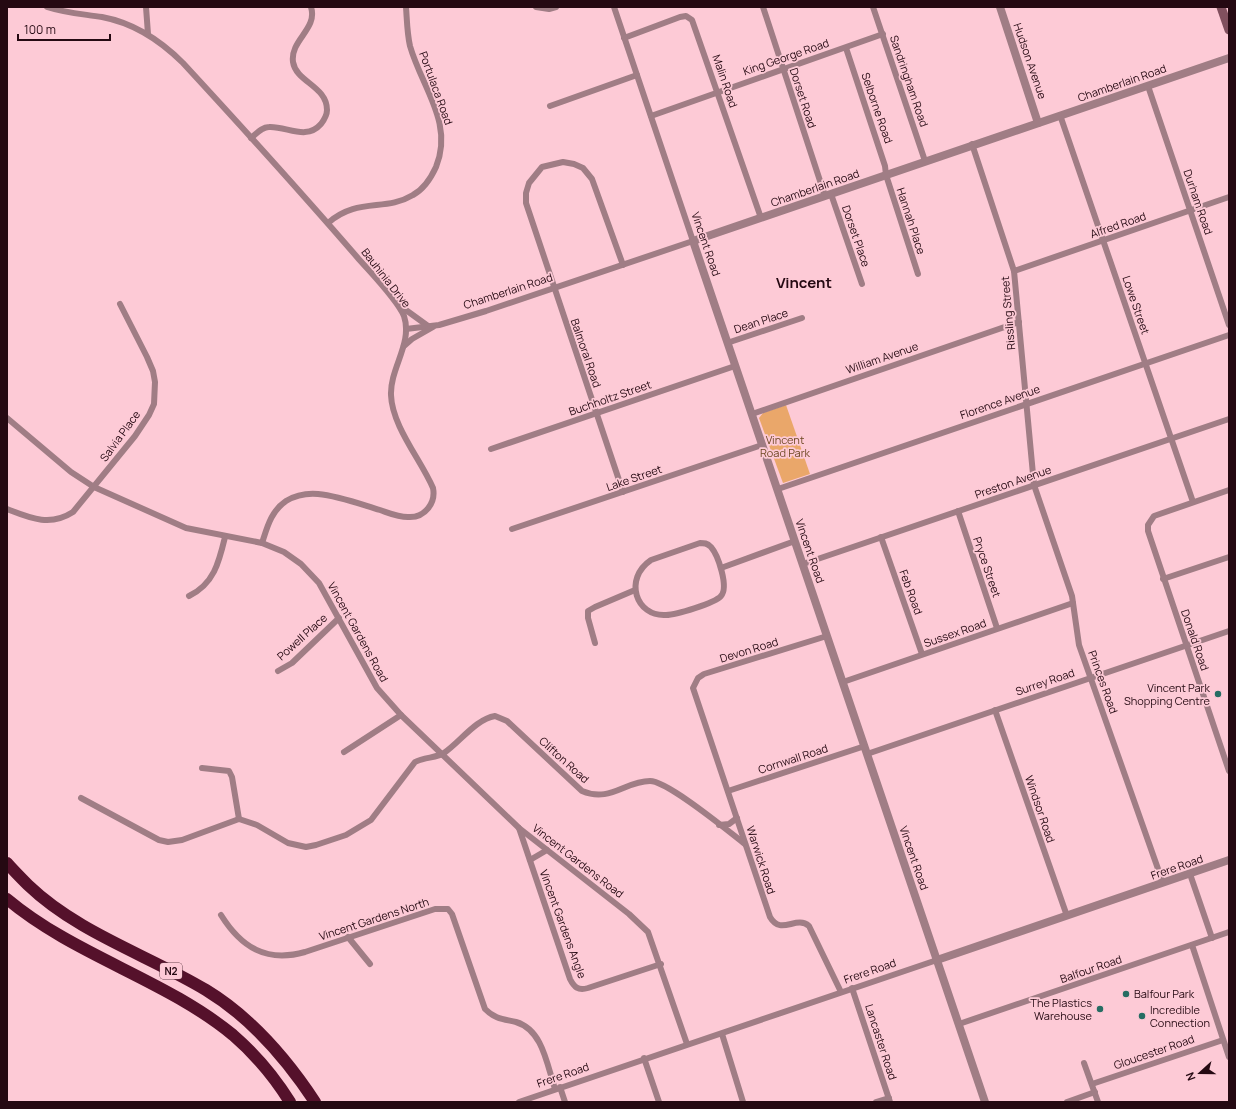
<svg xmlns="http://www.w3.org/2000/svg" width="1236" height="1109" font-family="Manrope,sans-serif">
	<style>
		.green { fill: #eaa76a }
		.lines { fill: none; stroke-linecap: round; stroke-linejoin: round }
		.minor { stroke: #a07d85; stroke-width: 6 }
		.tertiary { stroke: #a07d85; stroke-width: 8 }
		.secondary { stroke: #81505e; stroke-width: 9 }
		.motorway { stroke: #55112b; stroke-width: 12 }
		.poi-dot { fill: #266d63; stroke: #fdcad6; stroke-width: 1.5 }
		.labels { text-anchor: middle; stroke-width: 3.5; stroke-linejoin: round; paint-order: stroke }
		.shield { fill: #fdcad6; stroke: #66434d; stroke-width: 1 }
		.shield-label { font-size: 10px; font-weight: bold; fill: #250912 }
		.street-label { font-size: 11px; fill: #250912; stroke: #fdcad6 }
		.park-label { font-size: 11px; fill: #6f4924; stroke: #fdcad6 }
		.poi-label { font-size: 11px; fill: #250912; stroke: #fdcad6; text-anchor: end }
		.district-label { font-size: 15px; font-weight: bold; fill: #250912; stroke: #fdcad6 }
	</style>
	<rect width="100%" height="100%" fill="#fdcad6"/>
	<polygon class="green" points="786,405 810,474 783,483 759,418 763,413"/>
	<g class="lines">
		<g class="minor">
			<path d="M47 7C65 13 83 14 102 17 134 23 160 40 183 63 242 127 300 191 357 257 369 271 397 299 404 316 413 343 390 368 391 395 392 426 421 460 433 488 436 503 425 517 410 517 400 518 389 513 380 510 360 504 339 496 318 494 306 493 296 495 286 501 271 511 267 528 262 543"/>
			<polyline points="146,7 148,34"/>
			<polyline points="536,7 549,9 556,7"/>
			<polyline points="763,7 825,196"/>
			<polyline points="873,7 925,161"/>
			<polyline points="624,38 680,17 686,16 692,20 761,218"/>
			<polyline points="846,48 885,166 886,175 918,274"/>
			<polyline points="1148,86 1229,325"/>
			<polyline points="550,106 637,75"/>
			<polyline points="1060,115 1193,502"/>
			<polyline points="651,116 883,34"/>
			<path d="M251 138C257 133 262 127 269 127 287 126 306 141 321 124 324 120 327 115 327 110 327 86 296 82 293 62 290 40 318 29 311 7"/>
			<polyline points="972,144 1014,271 1034,485 1072,596 1079,645 1163,883"/>
			<polyline points="831,194 862,284"/>
			<path d="M328 223C358 197 385 212 413 195 424 189 431 178 436 167 454 123 422 88 410 46 407 33 407 20 406 7"/>
			<polyline points="1014,271 1229,197"/>
			<polyline points="399,305 428,326"/>
			<polyline points="406,329 439,325 486,311 693,241 614,7"/>
			<polyline points="727,343 802,318"/>
			<polyline points="404,346 412,339 433,327"/>
			<polyline points="752,414 1019,322"/>
			<polyline points="7,418 71,472 94,487 186,528 262,543 284,552 301,564 319,583 377,688 401,715 519,828 629,914 648,932 687,1044"/>
			<polyline points="491,449 735,366"/>
			<polyline points="778,489 1229,335"/>
			<polyline points="1229,490 1154,516 1148,525 1148,531 1229,771"/>
			<polyline points="623,492 526,203 526,193 529,183 542,167 563,162 574,164 583,168 592,179 623,265"/>
			<path d="M7 509C30 518 50 527 73 512L135 436 149 415 154 404 155 382 153 371 147 357 120 304"/>
			<polyline points="958,511 997,628"/>
			<polyline points="512,529 762,445"/>
			<polyline points="881,537 922,654"/>
			<path d="M700 543C704 543 707 543 711 547 718 555 729 587 721 596 715 603 676 615 666 615 636 617 623 579 651 560Z"/>
			<polyline points="803,564 1229,419"/>
			<polyline points="721,568 795,541"/>
			<polyline points="1163,579 1229,557"/>
			<path d="M189 596C214 584 219 562 225 537"/>
			<path d="M827 636 704 674 698 678 693 688 770 917C781 936 796 915 809 926L841 992"/>
			<polyline points="595,643 588,618 588,611 595,607 635,590"/>
			<polyline points="278,671 292,663 339,618"/>
			<polyline points="843,682 1073,603"/>
			<polyline points="995,710 1067,916"/>
			<polyline points="344,752 401,715"/>
			<polyline points="867,754 1229,631"/>
			<polyline points="202,768 229,771 232,777 239,819"/>
			<polyline points="728,791 865,746"/>
			<path d="M81 798 159 840 168 842 182 840 239 819 257 825 288 843 306 847 316 845 346 835 371 820 415 762C424 757 437 758 444 753 460 742 476 719 495 716L507 721 582 791C610 803 625 781 650 781 668 781 728 831 745 844"/>
			<polyline points="719,825 729,824 737,818"/>
			<path d="M519 828 570 979C574 987 578 991 588 988L661 964"/>
			<polyline points="530,860 547,850"/>
			<polyline points="1190,874 1212,938"/>
			<path d="M221 915C241 947 266 963 305 952L435 909H448L452 914 485 1009C495 1019 503 1019 516 1022 543 1030 547 1065 555 1089"/>
			<polyline points="348,937 370,964"/>
			<polyline points="1192,945 1229,1057"/>
			<polyline points="852,988 890,1102"/>
			<polyline points="959,1024 1229,932"/>
			<polyline points="722,1034 743,1102"/>
			<polyline points="644,1058 659,1102"/>
			<polyline points="1084,1063 1098,1102"/>
			<polyline points="1092,1084 1223,1040"/>
			<polyline points="560,1087 565,1102"/>
			<polyline points="519,1102 937,960"/>
			<polyline points="876,1102 889,1098"/>
			<polyline points="1067,1102 1095,1092"/>
		</g>
		<g class="tertiary">
			<polyline points="1000,7 1038,123"/>
			<polyline points="937,960 1229,860"/>
			<polyline points="985,1102 693,241 1229,58"/>
		</g>
		<polyline class="secondary" points="1221,7 1229,30"/>
		<g class="motorway">
			<path d="M7 863C14 871 21 878 28 885 78 933 148 955 206 990 252 1018 286 1058 315 1102"/>
			<path d="M7 899C75 956 165 979 233 1035 255 1054 275 1078 290 1102"/>
		</g>
	</g>
	<g class="poi-dot">
		<circle cx="1218" cy="694" r="4"/>
		<circle cx="1126" cy="994" r="4"/>
		<circle cx="1100" cy="1009" r="4"/>
		<circle cx="1142" cy="1016" r="4"/>
	</g>
	<g class="labels">
		<rect class="shield" x="160" y="963" width="22" height="16" rx="3"/>
		<g class="shield-label">
			<text x="171" y="975">N2</text>
		</g>
		<g class="street-label">
			<text transform="translate(786 57) rotate(-19)" y="4">King George Road</text>
			<text transform="translate(1030 61) rotate(71)" y="4">Hudson Avenue</text>
			<text transform="translate(725 81) rotate(71)" y="4">Malin Road</text>
			<text transform="translate(909 81) rotate(71)" y="4">Sandringham Road</text>
			<text transform="translate(1122 83) rotate(-19)" y="4">Chamberlain Road</text>
			<text transform="translate(436 88) rotate(70)" y="4">Portulaca Road</text>
			<text transform="translate(803 98) rotate(72)" y="4">Dorset Road</text>
			<text transform="translate(877 108) rotate(71)" y="4">Selborne Road</text>
			<text transform="translate(815 188) rotate(-19)" y="4">Chamberlain Road</text>
			<text transform="translate(1198 202) rotate(71)" y="4">Durham Road</text>
			<text transform="translate(911 221) rotate(72)" y="4">Hannah Place</text>
			<text transform="translate(1118 225) rotate(-19)" y="4">Alfred Road</text>
			<text transform="translate(856 236) rotate(71)" y="4">Dorset Place</text>
			<text transform="translate(706 244) rotate(71)" y="4">Vincent Road</text>
			<text transform="translate(386 278) rotate(52)" y="4">Bauhinia Drive</text>
			<text transform="translate(508 291) rotate(-18)" y="4">Chamberlain Road</text>
			<text transform="translate(1136 305) rotate(71)" y="4">Lowe Street</text>
			<text transform="translate(1008 313) rotate(-95)" y="4">Rissling Street</text>
			<text transform="translate(761 321) rotate(-18)" y="4">Dean Place</text>
			<text transform="translate(586 353) rotate(71)" y="4">Balmoral Road</text>
			<text transform="translate(882 358) rotate(-19)" y="4">William Avenue</text>
			<text transform="translate(610 398) rotate(-19)" y="4">Buchholtz Street</text>
			<text transform="translate(1000 402) rotate(-19)" y="4">Florence Avenue</text>
			<text transform="translate(120 436) rotate(-54)" y="4">Salvia Place</text>
			<text transform="translate(634 478) rotate(-19)" y="4">Lake Street</text>
			<text transform="translate(1013 482) rotate(-19)" y="4">Preston Avenue</text>
			<text transform="translate(810 551) rotate(71)" y="4">Vincent Road</text>
			<text transform="translate(987 567) rotate(71)" y="4">Pryce Street</text>
			<text transform="translate(911 592) rotate(70)" y="4">Feb Road</text>
			<text transform="translate(358 632) rotate(61)" y="4">Vincent Gardens Road</text>
			<text transform="translate(955 633) rotate(-19)" y="4">Sussex Road</text>
			<text transform="translate(302 637) rotate(-42)" y="4">Powell Place</text>
			<text transform="translate(1195 640) rotate(71)" y="4">Donald Road</text>
			<text transform="translate(749 650) rotate(-17)" y="4">Devon Road</text>
			<text transform="translate(1045 682) rotate(-19)" y="4">Surrey Road</text>
			<text transform="translate(1103 682) rotate(70)" y="4">Princes Road</text>
			<text transform="translate(793 759) rotate(-18)" y="4">Cornwall Road</text>
			<text transform="translate(564 760) rotate(42)" y="4">Clifton Road</text>
			<text transform="translate(1040 809) rotate(71)" y="4">Windsor Road</text>
			<text transform="translate(914 858) rotate(71)" y="4">Vincent Road</text>
			<text transform="translate(761 860) rotate(72)" y="4">Warwick Road</text>
			<text transform="translate(578 861) rotate(38)" y="4">Vincent Gardens Road</text>
			<text transform="translate(1177 867) rotate(-19)" y="4">Frere Road</text>
			<text transform="translate(374 919) rotate(-18)" y="4">Vincent Gardens North</text>
			<text transform="translate(563 924) rotate(70)" y="4">Vincent Gardens Angle</text>
			<text transform="translate(1091 969) rotate(-19)" y="4">Balfour Road</text>
			<text transform="translate(870 971) rotate(-19)" y="4">Frere Road</text>
			<text transform="translate(881 1042) rotate(72)" y="4">Lancaster Road</text>
			<text transform="translate(1154 1052) rotate(-19)" y="4">Gloucester Road</text>
			<text transform="translate(563 1075) rotate(-19)" y="4">Frere Road</text>
		</g>
		<g class="park-label">
			<text x="785" y="444">Vincent<tspan x="785" dy="13">Road Park</tspan></text>
		</g>
		<g class="poi-label">
			<text x="1210" y="692">Vincent Park<tspan x="1210" dy="13">Shopping Centre</tspan></text>
			<text x="1134" y="998" text-anchor="start">Balfour Park</text>
			<text x="1092" y="1007">The Plastics<tspan x="1092" dy="13">Warehouse</tspan></text>
			<text x="1150" y="1014" text-anchor="start">Incredible<tspan x="1150" dy="13">Connection</tspan></text>
		</g>
		<g class="district-label">
			<text x="804" y="288">Vincent</text>
		</g>
	</g>
	<rect width="1236" height="1109" fill="none" stroke="#250912" stroke-width="16"/>
	<g transform="translate(1200 1073) rotate(249)" stroke="#fdcad6" stroke-width="3" paint-order="stroke">
	<path d="M0-3L7 15L0 10L-7 15Z" fill="#250912"/>
	<text y="-6" font-size="11" font-weight="bold" text-anchor="middle" fill="#250912">N</text>
	</g>
	<path d="M18 34v6h92v-6" fill="none" stroke="#250912" stroke-width="2"/>
	<text x="24" y="34" font-size="12" fill="#250912" stroke="#fdcad6" stroke-width="3" paint-order="stroke">100 m</text>
</svg>
